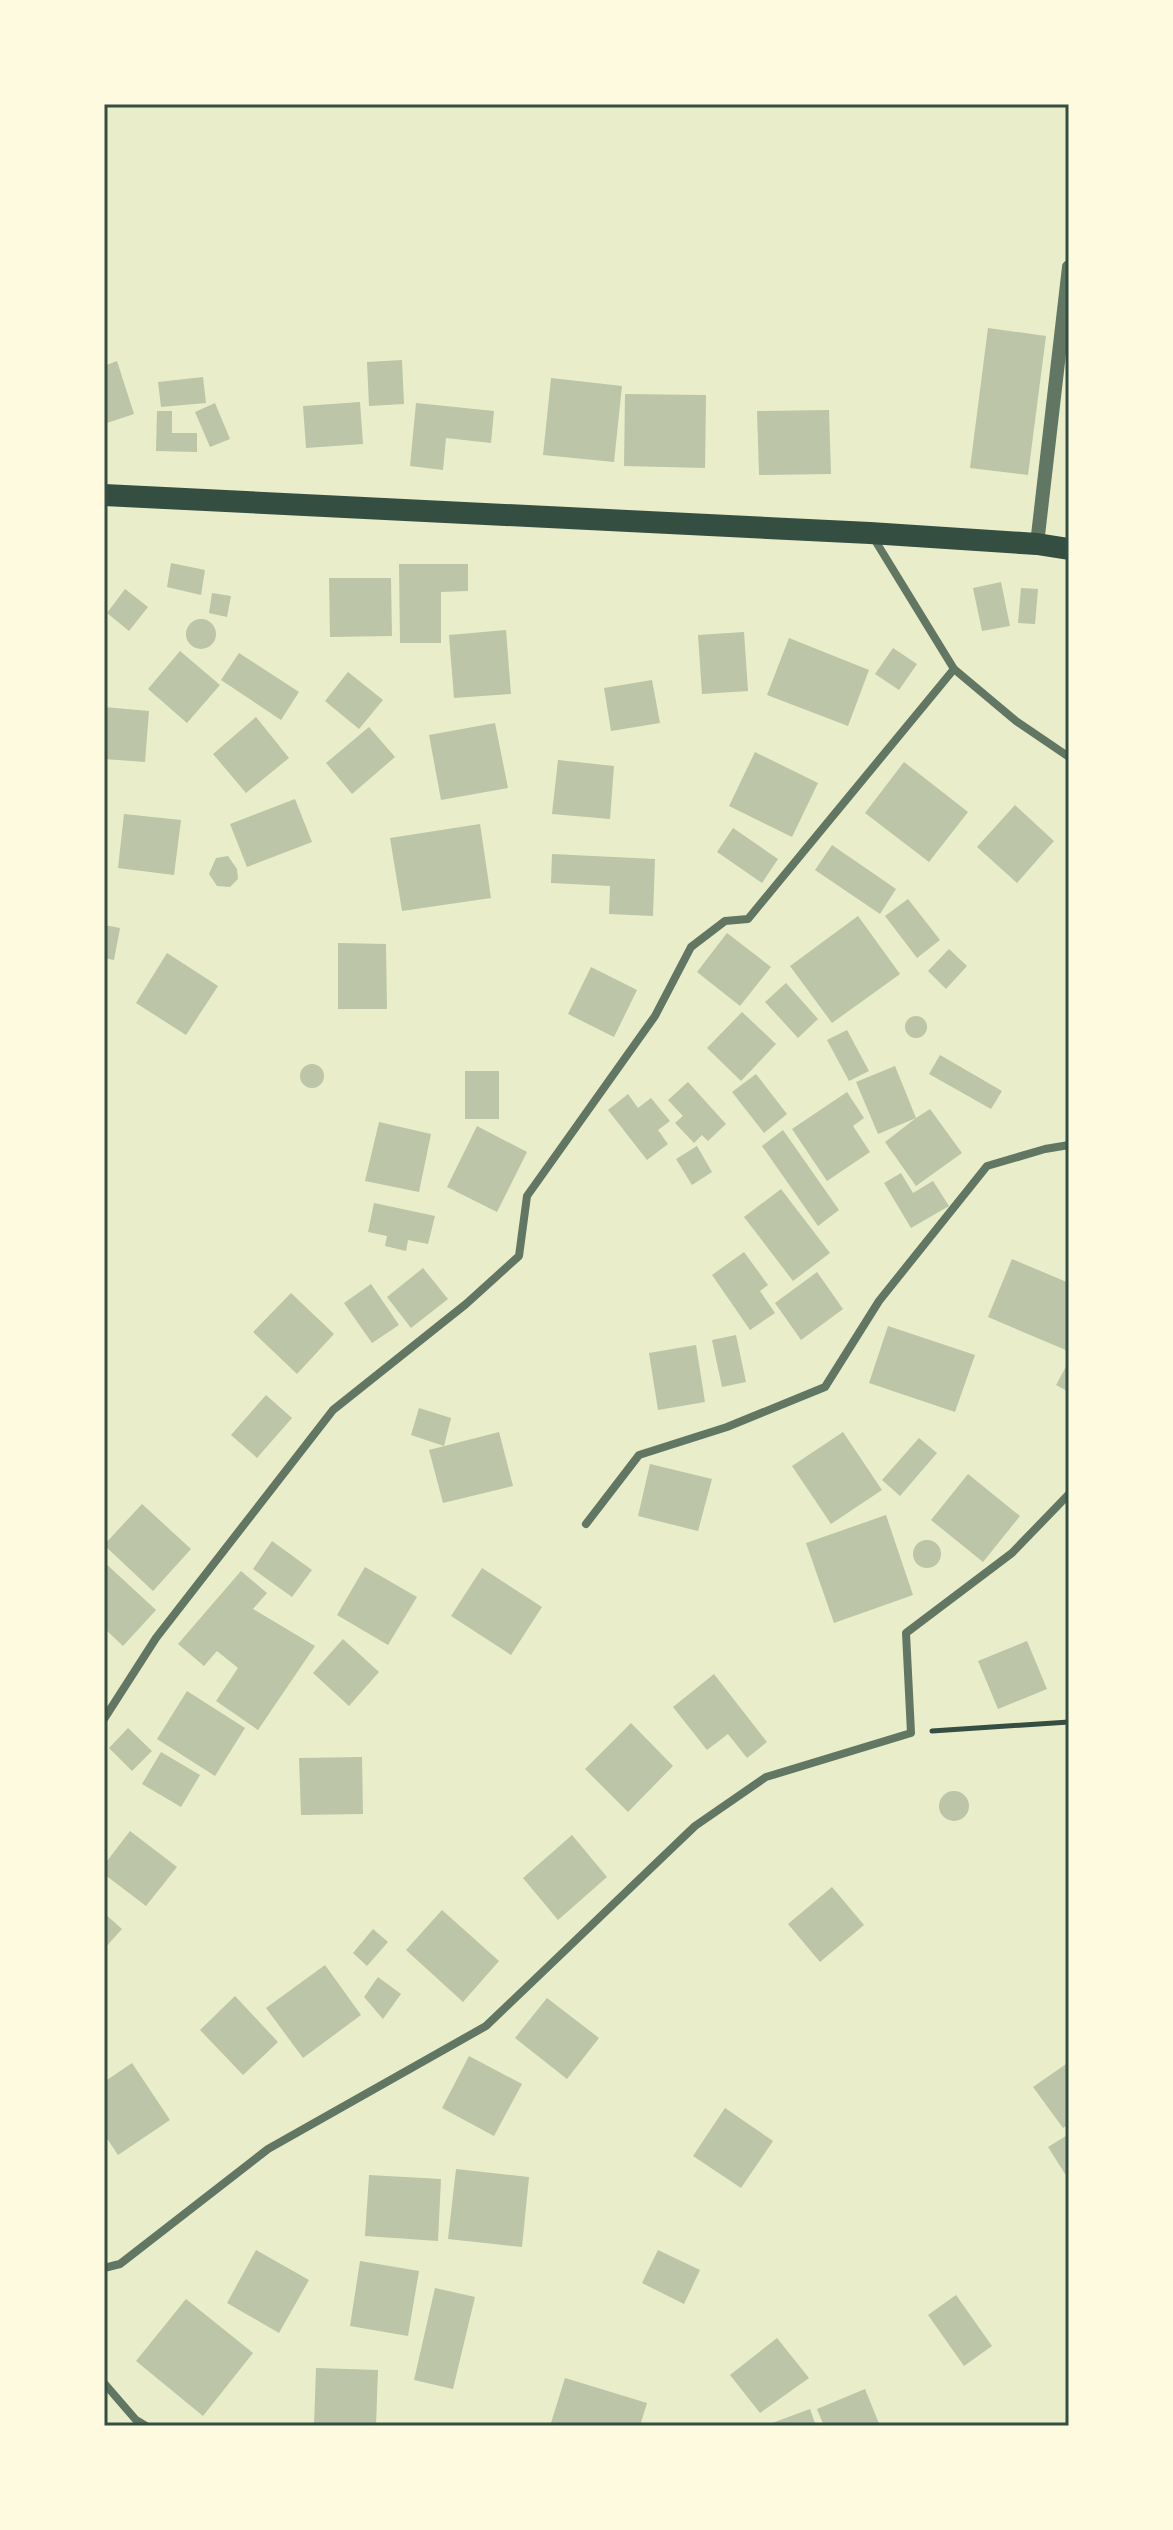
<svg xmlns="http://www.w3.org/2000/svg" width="1173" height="2530" font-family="'Work Sans',sans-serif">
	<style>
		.building { fill: #bcc5a7 }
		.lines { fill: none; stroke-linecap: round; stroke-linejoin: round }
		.path { stroke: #344e41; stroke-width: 5 }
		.minor { stroke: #617663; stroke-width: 8 }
		.tertiary { stroke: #617663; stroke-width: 14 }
		.trunk { stroke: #344e41; stroke-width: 22 }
		.neatline { fill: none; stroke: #344e41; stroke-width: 3 }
	</style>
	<rect width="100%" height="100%" fill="#e9edc9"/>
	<g class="building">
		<polygon points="988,328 1046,336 1028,475 970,468"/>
		<polygon points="402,360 404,404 369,406 367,362"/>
		<polygon points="117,361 134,414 104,424 104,366"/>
		<polygon points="203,377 206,403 161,407 158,382"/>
		<polygon points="551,378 622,386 614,462 543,455"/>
		<polygon points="625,394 706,395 705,468 624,466"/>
		<polygon points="360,402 363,444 306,448 303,406"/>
		<polygon points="215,403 230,439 210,447 195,412"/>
		<polygon points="416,403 494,411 491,443 446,438 443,470 410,466"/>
		<polygon points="829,410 831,474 759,475 757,411"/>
		<polygon points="157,411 172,411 172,433 197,433 197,452 156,451"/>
		<polygon points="171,563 205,570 201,595 167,587"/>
		<polygon points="399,564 468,564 468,591 441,592 441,643 400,643"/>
		<polygon points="329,578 391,578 392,636 330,637"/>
		<polygon points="1001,582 1010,626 982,631 973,588"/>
		<polygon points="1021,588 1038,589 1035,624 1018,623"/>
		<polygon points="125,589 148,607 129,631 107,613"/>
		<polygon points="212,593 231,596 227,617 209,613"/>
		<circle cx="201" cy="634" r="15"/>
		<polygon points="506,630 511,694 454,698 449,635"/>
		<polygon points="744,632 748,691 702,694 698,635"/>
		<polygon points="789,638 869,670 848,726 767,695"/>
		<polygon points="893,648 917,664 899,690 875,674"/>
		<polygon points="180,651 220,685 187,723 148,689"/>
		<polygon points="239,653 299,692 281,720 221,680"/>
		<polygon points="348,672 383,700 359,729 325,701"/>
		<polygon points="652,680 660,723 611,731 604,688"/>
		<polygon points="104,707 149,711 145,762 104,759"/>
		<polygon points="256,717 289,758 246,793 213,754"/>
		<polygon points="495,723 508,788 441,800 429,735"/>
		<polygon points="369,727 395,757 352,794 326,763"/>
		<polygon points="755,752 818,783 792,837 729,806"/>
		<polygon points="558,760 614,766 610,819 552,814"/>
		<polygon points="904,762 968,812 929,862 865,813"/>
		<polygon points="295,799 312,842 247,867 230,824"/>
		<polygon points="1015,805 1054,841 1017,883 977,847"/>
		<polygon points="124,814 181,820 174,875 118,868"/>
		<polygon points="480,824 491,898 402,911 390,838"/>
		<polygon points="733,828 778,859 762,883 717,852"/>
		<polygon points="832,845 896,889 880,914 815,870"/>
		<polygon points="552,854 655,859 653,916 609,914 610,886 551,883"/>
		<polygon points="228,856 237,869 238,879 230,887 217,886 209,874 216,858"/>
		<polygon points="908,899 940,940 917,958 885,916"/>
		<polygon points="858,916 900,974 832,1023 790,966"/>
		<polygon points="104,925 120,928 114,960 104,958"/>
		<polygon points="727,933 771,967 740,1006 697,972"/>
		<polygon points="338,943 386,944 387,1009 338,1009"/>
		<polygon points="949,949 967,966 946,989 928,971"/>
		<polygon points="167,953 218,986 186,1035 136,1003"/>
		<polygon points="591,967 637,990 614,1037 568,1014"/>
		<polygon points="786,983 818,1019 798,1038 765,1002"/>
		<polygon points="742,1012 776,1044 741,1081 707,1048"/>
		<circle cx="916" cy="1027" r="11"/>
		<polygon points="847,1030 869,1071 849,1081 827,1040"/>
		<polygon points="940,1055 1002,1091 991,1109 929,1074"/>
		<circle cx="312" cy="1076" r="12"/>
		<polygon points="895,1066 916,1118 930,1109 962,1153 916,1186 885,1142 916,1118 878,1134 856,1082"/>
		<rect x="465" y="1071" width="34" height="48"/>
		<polygon points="756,1074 787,1114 764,1133 732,1092"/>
		<polygon points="688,1082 726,1124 708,1141 702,1135 694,1143 675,1123 683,1116 668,1100"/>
		<polygon points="847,1092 864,1118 853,1126 870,1152 827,1181 792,1129"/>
		<polygon points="628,1094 638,1108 651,1098 670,1121 658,1130 668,1144 647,1160 608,1110"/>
		<polygon points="379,1122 431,1134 419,1192 365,1181"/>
		<polygon points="477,1126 527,1152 497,1212 447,1187"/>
		<polygon points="783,1130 839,1210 818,1226 762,1146"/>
		<polygon points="697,1146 712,1172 692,1185 676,1159"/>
		<polygon points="901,1173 913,1193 933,1181 949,1206 911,1228 884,1183"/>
		<polygon points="781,1189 830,1253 793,1281 744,1217"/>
		<polygon points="374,1203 435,1216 428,1244 408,1240 406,1251 385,1246 387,1236 368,1232"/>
		<polygon points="744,1252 768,1285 760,1291 775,1313 750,1330 712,1275"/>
		<polygon points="1012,1259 1069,1283 1068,1351 988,1317"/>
		<polygon points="423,1268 448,1299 411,1328 387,1297"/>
		<polygon points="817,1272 843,1309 801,1340 775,1303"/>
		<polygon points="371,1284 399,1325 372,1343 344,1303"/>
		<polygon points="291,1293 334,1334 297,1374 253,1332"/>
		<polygon points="888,1326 975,1355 955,1412 869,1383"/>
		<polygon points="736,1335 746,1382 722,1387 712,1340"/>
		<polygon points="696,1345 705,1402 658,1410 649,1353"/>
		<polygon points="1069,1361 1069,1392 1056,1385"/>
		<polygon points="266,1395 292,1418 257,1458 231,1435"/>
		<polygon points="419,1408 451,1418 444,1446 411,1435"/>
		<polygon points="499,1432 513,1486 443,1503 429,1450"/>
		<polygon points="843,1432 882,1490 831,1524 792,1466"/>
		<polygon points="919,1438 937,1453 900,1496 882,1480"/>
		<polygon points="650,1464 712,1479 698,1531 638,1516"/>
		<polygon points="968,1474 1020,1516 983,1562 931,1520"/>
		<polygon points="142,1504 191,1549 153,1591 104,1545"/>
		<polygon points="886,1515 913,1595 834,1623 806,1543"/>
		<circle cx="927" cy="1554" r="14"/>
		<polygon points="272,1541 312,1570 292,1597 253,1569"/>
		<polygon points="104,1562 156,1610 123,1646 104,1628"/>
		<polygon points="365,1567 417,1597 388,1645 337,1615"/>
		<polygon points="482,1568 542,1607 511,1655 451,1616"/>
		<polygon points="241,1571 267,1593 253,1609 315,1646 258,1730 216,1701 238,1668 217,1651 204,1666 178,1644"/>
		<polygon points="343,1639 379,1672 349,1706 313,1673"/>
		<polygon points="1027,1641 1047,1689 998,1709 978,1661"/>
		<polygon points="714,1674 767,1742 747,1758 728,1734 707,1750 673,1707"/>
		<polygon points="187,1691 245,1728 215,1776 157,1739"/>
		<polygon points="631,1723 673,1766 628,1812 585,1769"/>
		<polygon points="128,1728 152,1751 132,1771 109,1748"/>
		<polygon points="161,1752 200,1775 181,1807 142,1784"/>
		<polygon points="362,1757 363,1814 301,1815 299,1758"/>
		<circle cx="954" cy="1806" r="15"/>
		<polygon points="130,1831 177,1867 146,1906 104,1874 104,1865"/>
		<polygon points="572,1835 607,1877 558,1920 523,1878"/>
		<polygon points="832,1887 864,1925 820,1962 788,1924"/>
		<polygon points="442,1910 499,1961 463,2002 406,1950"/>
		<polygon points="104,1913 122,1929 104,1949"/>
		<polygon points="373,1929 388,1942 367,1966 353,1953"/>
		<polygon points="325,1965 361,2015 303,2058 266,2008"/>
		<polygon points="378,1977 401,1994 383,2019 364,1997"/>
		<polygon points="235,1996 278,2042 243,2075 200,2030"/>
		<polygon points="547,1998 599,2038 567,2079 515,2038"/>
		<polygon points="469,2056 522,2084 494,2136 442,2108"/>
		<polygon points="1069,2062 1069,2124 1063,2128 1033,2087"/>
		<polygon points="132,2063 170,2120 118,2155 104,2134 104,2082"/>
		<polygon points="725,2108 773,2141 741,2188 693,2156"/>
		<polygon points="1069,2134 1069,2180 1048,2147"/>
		<polygon points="456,2169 529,2177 522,2247 448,2239"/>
		<polygon points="369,2175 441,2179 438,2241 365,2236"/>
		<polygon points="256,2250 309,2280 279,2333 227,2303"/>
		<polygon points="658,2250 700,2270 684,2304 642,2283"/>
		<polygon points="360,2261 419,2271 408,2336 350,2326"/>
		<polygon points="435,2288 475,2297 453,2389 414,2380"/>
		<polygon points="956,2295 992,2346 964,2366 928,2315"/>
		<polygon points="186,2299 253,2353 203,2416 136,2361"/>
		<polygon points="777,2338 809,2378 760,2413 730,2375"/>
		<polygon points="316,2368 378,2370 376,2426 314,2426"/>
		<polygon points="565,2378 647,2403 640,2426 550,2426"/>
		<polygon points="865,2389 880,2426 824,2426 817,2409"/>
		<polygon points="810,2409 816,2426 764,2426"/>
	</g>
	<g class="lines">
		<polyline class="path" points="932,1731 1069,1722"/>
		<g class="minor">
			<polyline points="873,537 954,669 1016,721 1069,757"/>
			<polyline points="586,1524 639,1455 727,1427 825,1387 879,1301 987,1166 1045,1149 1069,1145"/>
			<polyline points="104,1719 156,1638 333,1410 466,1304 519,1256 527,1196 655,1016 691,947 725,921 748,919 954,669"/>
			<polyline points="104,2268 120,2264 268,2149 486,2026 695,1826 766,1777 911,1733 906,1633 1012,1553 1069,1494"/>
			<polyline points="104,2383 136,2420 146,2426"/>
		</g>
		<polyline class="tertiary" points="1037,544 1069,267"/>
		<polyline class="trunk" points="104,495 870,533 1037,544 1069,549"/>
	</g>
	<rect width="1173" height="2530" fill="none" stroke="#fefae0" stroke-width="212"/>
	<rect x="106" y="106" width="961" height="2318" class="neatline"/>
</svg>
